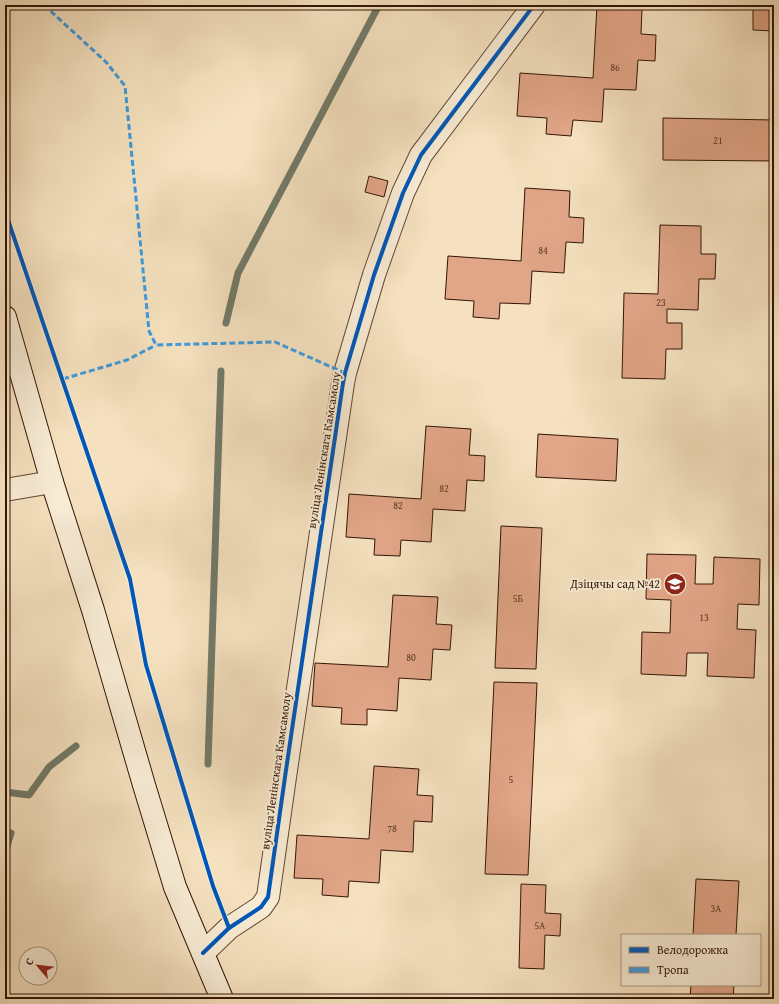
<svg xmlns="http://www.w3.org/2000/svg" width="779" height="1004" font-family="'Gentium Book Plus',serif">
	<style>
		.lines { fill: none; stroke-linecap: round; stroke-linejoin: round }
		.stream { stroke: #727a69; stroke-width: 7 }
		.building { fill: #e1a587; stroke: #321505 }
		.minor-casing { stroke: #634834; stroke-width: 24 }
		.secondary-casing { stroke: #321505; stroke-width: 24 }
		.minor { stroke: #f8ecd5; stroke-width: 22 }
		.secondary { stroke: #f8ecd5; stroke-width: 22 }
		.quiet { stroke: #3e9add; stroke-width: 3; stroke-dasharray: 6 3; stroke-linecap: butt }
		.cycleway-casing { stroke: #f8ecd5; stroke-width: 6 }
		.cycleway { stroke: #0057b8; stroke-width: 4 }
		.labels { text-anchor: middle; stroke-width: 4; stroke-linejoin: round; paint-order: stroke }
		.number-label { font-size: 10px; fill: #5e3926 }
		.street-label { font-size: 12px; fill: #321505; stroke: #f8ecd5 }
		.poi-label { font-size: 12px; fill: #321505; stroke: #f8ecd5; text-anchor: end }
	</style>
	<rect width="100%" height="100%" fill="#f5e1bf"/>
	<filter id="stains"><feTurbulence type="fractalNoise" baseFrequency=".005" numOctaves="4"/><feColorMatrix values="0 0 0 0 .2 0 0 0 0 .09 0 0 0 0 .02 0 0 0 .5 -.17"/></filter>
	<radialGradient id="worn" r=".72"><stop offset=".6" stop-color="#630" stop-opacity="0"/><stop offset="1" stop-color="#630" stop-opacity=".3"/></radialGradient>
	<g class="lines">
		<g class="stream">
			<polyline points="226,323 238,273 379,5"/>
			<polyline points="208,764 221,371"/>
			<polyline points="5,792 29,795 49,767 76,746"/>
			<polyline points="5,853 11,833"/>
		</g>
	</g>
	<g class="building">
		<polygon points="597,5 642,8 641,34 656,35 655,61 638,60 636,90 604,89 602,122 573,120 571,136 546,134 547,118 517,116 520,73 593,78"/>
		<polygon points="753,5 774,5 774,31 753,30"/>
		<polygon points="663,118 774,120 774,161 663,160"/>
		<polygon points="369,176 388,181 384,197 365,192"/>
		<polygon points="525,188 570,191 569,217 584,218 583,243 566,242 564,273 532,271 530,304 500,303 499,319 473,317 474,301 445,299 448,256 521,261"/>
		<polygon points="660,225 701,226 701,254 716,254 715,279 699,279 698,310 667,309 667,323 682,323 682,349 666,349 665,379 622,378 624,293 658,294"/>
		<polygon points="426,426 471,429 469,455 485,456 484,481 467,480 465,511 433,509 431,542 401,540 400,556 374,555 375,539 346,537 349,494 421,499"/>
		<polygon points="538,434 618,439 616,481 536,477"/>
		<polygon points="501,526 542,528 536,669 495,668"/>
		<polygon points="647,554 696,555 695,584 713,584 714,557 760,559 759,605 738,604 737,629 756,630 754,678 707,676 708,653 687,653 686,676 641,674 642,632 670,633 671,600 646,599"/>
		<polygon points="393,595 438,597 436,624 452,625 450,650 433,649 431,680 399,678 397,711 367,709 367,725 341,724 342,708 312,706 315,663 388,667"/>
		<polygon points="494,682 537,683 528,875 485,874"/>
		<polygon points="374,766 419,769 417,795 433,796 432,822 414,821 413,852 381,850 379,883 349,881 348,897 322,895 323,879 294,878 297,835 369,839"/>
		<polygon points="696,879 739,881 736,935 693,935"/>
		<polygon points="521,884 546,885 545,913 561,914 560,936 545,935 544,969 519,968"/>
		<polygon points="691,985 734,985 733,999 690,999"/>
	</g>
	<g class="lines">
		<g class="minor-casing">
			<g id="minor">
				<polyline points="5,490 52,482"/>
				<polyline points="203,953 229,928 261,907 268,897 285,777 343,383 345,373 374,275 403,193 421,155 534,5"/>
			</g>
		</g>
		<g class="secondary-casing">
			<polyline id="secondary" points="5,317 52,482 93,610 144,785 175,887 222,999"/>
		</g>
		<use href="#minor" class="minor"/>
		<use href="#secondary" class="secondary"/>
		<g class="quiet">
			<polyline points="44,5 106,62 125,86 149,331 156,345 275,342 345,373"/>
			<polyline points="63,379 127,360 156,345"/>
		</g>
		<g class="cycleway-casing">
			<g id="cycleway">
				<polyline points="5,211 130,579 146,665 213,886 229,928"/>
				<polyline points="203,953 229,928 261,907 268,897 285,777 343,383 345,373 374,275 403,193 421,155 534,5"/>
			</g>
		</g>
		<use href="#cycleway" class="cycleway"/>
	</g>
	<defs>
		<g id="school-disc" transform="scale(1.15)"><circle r="9.5" fill="#8f2418" stroke="#f8ecd5"/><path d="M0-5L7-2L0 1L-7-2ZM-4 1L0 2.5L4 1V4Q0 6-4 4Z" fill="#fff"/></g>
	</defs>
	<g fill-rule="evenodd">
		<use href="#school-disc" x="675" y="584"/>
	</g>
	<g class="labels">
		<g class="number-label">
			<text x="615" y="71">86</text>
			<text x="718" y="144">21</text>
			<text x="543" y="254">84</text>
			<text x="661" y="306">23</text>
			<text x="444" y="492">82</text>
			<text x="398" y="509">82</text>
			<text x="518" y="602">5Б</text>
			<text x="704" y="621">13</text>
			<text x="411" y="661">80</text>
			<text x="511" y="783">5</text>
			<text x="392" y="832">78</text>
			<text x="716" y="912">3А</text>
			<text x="540" y="929">5А</text>
		</g>
		<g class="street-label">
			<text transform="translate(324 450) rotate(-81)" y="4">вуліца Ленінскага Камсамолу</text>
			<text transform="translate(276 771) rotate(-82)" y="4">вуліца Ленінскага Камсамолу</text>
		</g>
		<g class="poi-label">
			<text x="660" y="588">Дзіцячы сад №42</text>
		</g>
	</g>
	<rect width="779" height="1004" fill="none" stroke="#f5e1bf" stroke-width="20"/>
	<rect x="6" y="6" width="767" height="992" fill="none" stroke="#321505" stroke-width="2"/>
	<rect x="10" y="10" width="759" height="984" fill="none" stroke="#321505"/>
	<rect x="621" y="934" width="140" height="52" fill="#f8ecd5" stroke="#a99682"/>
	<rect x="629" y="947" width="20" height="6" fill="#0057b8" stroke="#a99682"/>
	<text x="657" y="954" font-size="12" fill="#321505">Велодорожка</text>
	<rect x="629" y="967" width="20" height="6" fill="#3e9add" stroke="#a99682"/>
	<text x="657" y="974" font-size="12" fill="#321505">Тропа</text>
	<g transform="translate(38 966) rotate(298)"><circle r="19" fill="#f8ecd5" stroke="#a99682"/>
	<path d="M0-3L7 15L0 10L-7 15Z" fill="#8f2418"/>
	<text y="-6" font-size="11" font-weight="bold" text-anchor="middle" fill="#321505">С</text>
	</g>
	<rect width="100%" height="100%" filter="url(#stains)"/>
	<rect width="100%" height="100%" fill="url(#worn)"/>
</svg>
